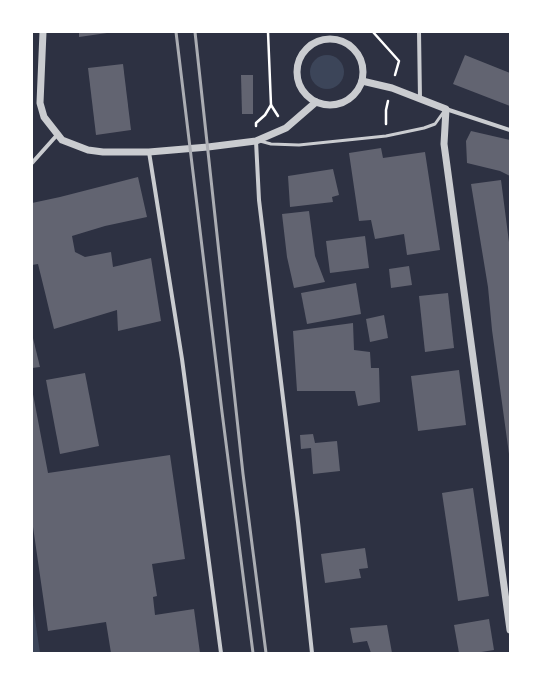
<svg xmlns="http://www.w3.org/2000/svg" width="542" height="685" font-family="Figtree,sans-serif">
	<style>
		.green { fill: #3c4559 }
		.building { fill: #626471 }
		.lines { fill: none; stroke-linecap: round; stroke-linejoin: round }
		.path { stroke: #fff; stroke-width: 2.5 }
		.service { stroke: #caccd0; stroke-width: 3 }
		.minor { stroke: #caccd0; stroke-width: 4 }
		.tertiary { stroke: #caccd0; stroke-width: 7 }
		.rail { stroke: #abadb3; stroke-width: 3 }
	</style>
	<rect width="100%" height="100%" fill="#2d3142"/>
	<g class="green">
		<circle cx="327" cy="72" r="17"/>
		<polygon points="32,598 40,653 32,653"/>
	</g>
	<g class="building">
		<polygon points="79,32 107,32 107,33 79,37"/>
		<polygon points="465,55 510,73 510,106 453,84"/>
		<polygon points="123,64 131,130 96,135 88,68"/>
		<polygon points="241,75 253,75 253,114 242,114"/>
		<polygon points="471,131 510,140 510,176 500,171 467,163 466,141"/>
		<polygon points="381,148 383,158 425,152 440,250 407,255 404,234 375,239 371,220 359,221 349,153"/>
		<polygon points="333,169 339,195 332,197 333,202 290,207 288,176"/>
		<polygon points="138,177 147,217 105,226 72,236 75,252 85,257 111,252 113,267 151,258 161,321 118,331 117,310 54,329 38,264 32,265 32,203 60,197"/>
		<polygon points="501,180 510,250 510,454 509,454 492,330 488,287 471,184"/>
		<polygon points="309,211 315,256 325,282 294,288 287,257 282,214"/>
		<polygon points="365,236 369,268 330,273 326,241"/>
		<polygon points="409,266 412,285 391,288 389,269"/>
		<polygon points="356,283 361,314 307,324 301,293"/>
		<polygon points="448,293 454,348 425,352 419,296"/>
		<polygon points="384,315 388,338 370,342 366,319"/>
		<polygon points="353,323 354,350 370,352 371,368 379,368 380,402 358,406 355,391 297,391 293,331"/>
		<polygon points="32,334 40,367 32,368"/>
		<polygon points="459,370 466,425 418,431 411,376"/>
		<polygon points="85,373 99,446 60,454 46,380"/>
		<polygon points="32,389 48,473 170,455 185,559 152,564 157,596 153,597 155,615 194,609 200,653 111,653 106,622 48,631 32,520"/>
		<polygon points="313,434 315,443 337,441 340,471 313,474 311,448 301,449 300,435"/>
		<polygon points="473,488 489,596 458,601 442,493"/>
		<polygon points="365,548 368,568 359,569 361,578 325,583 321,554"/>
		<polygon points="489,619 494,650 475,653 459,653 454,625"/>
		<polygon points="387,625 392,653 371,653 367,641 353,643 350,628"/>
	</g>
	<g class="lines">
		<g class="path">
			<polyline points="373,32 399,61 395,75"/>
			<polyline points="271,105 278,116"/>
			<polyline points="386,124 386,110 388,101"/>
			<polyline points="256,126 256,123 265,115 271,105 268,32"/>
		</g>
		<polyline class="service" points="260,141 271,144 299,145 386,136 424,128 435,124 445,110"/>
		<g class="minor">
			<polyline points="419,32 420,99"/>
			<polyline points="446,109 510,130"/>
			<polyline points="256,141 259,200 298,522 312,653"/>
			<polyline points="149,152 182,359 221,653"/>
			<polyline points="32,163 57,135"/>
		</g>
		<g class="tertiary">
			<polyline points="43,32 40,103 44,117 62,140 88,150 103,152 149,152 208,147 256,141 286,128 316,102"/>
			<circle cx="330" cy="72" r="33"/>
			<polyline points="362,81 392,88 446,109 444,144 510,630"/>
		</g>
		<g class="rail">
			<polyline points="176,32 222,412 253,653"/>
			<polyline points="195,32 243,474 266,653"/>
		</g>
	</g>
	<rect width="542" height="685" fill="none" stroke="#ffffff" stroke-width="66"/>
</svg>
